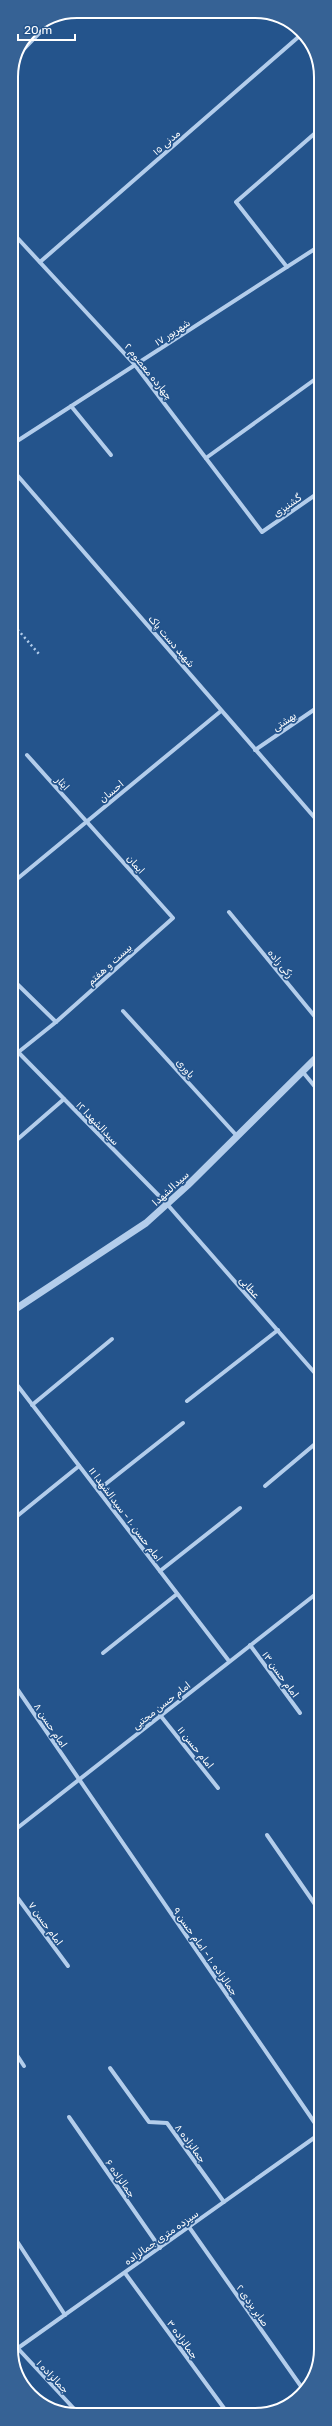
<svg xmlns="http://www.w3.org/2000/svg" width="332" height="2426" font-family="Rubik,Vazirmatn,sans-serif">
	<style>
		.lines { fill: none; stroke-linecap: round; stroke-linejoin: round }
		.path { stroke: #b3cdeb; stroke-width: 2.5; stroke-dasharray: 2 3; stroke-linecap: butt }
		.minor { stroke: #b3cdeb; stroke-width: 4 }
		.tertiary { stroke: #b3cdeb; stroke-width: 7 }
		.labels { text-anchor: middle; stroke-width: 3.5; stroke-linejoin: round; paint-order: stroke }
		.street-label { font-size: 10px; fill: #fff; stroke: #24548c }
		.rim { fill: none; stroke: #fff; stroke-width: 2 }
	</style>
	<rect width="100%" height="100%" fill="#24548c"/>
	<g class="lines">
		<polyline class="path" points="11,622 39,654"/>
		<g class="minor">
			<polyline points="15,58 49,23"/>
			<polyline points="11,231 135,365 262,532 321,491"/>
			<polyline points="40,262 303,33"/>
			<polyline points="287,267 236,202 321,128"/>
			<polyline points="319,319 321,317"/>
			<polyline points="71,406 111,455"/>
			<polyline points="11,445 321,245"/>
			<polyline points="206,458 321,375"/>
			<polyline points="11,468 321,825"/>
			<polyline points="320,589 321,590"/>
			<polyline points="255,750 321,705"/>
			<polyline points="11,884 221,711"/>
			<polyline points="229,912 321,1024"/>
			<polyline points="11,978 56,1022"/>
			<polyline points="123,1011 237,1136"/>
			<polyline points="18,1052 167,1204 321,1380"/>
			<polyline points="11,1058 56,1022 173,918 27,755"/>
			<polyline points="302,1071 321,1094"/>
			<polyline points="11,1145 64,1099"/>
			<polyline points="11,1377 229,1661"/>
			<polyline points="187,1401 278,1330"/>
			<polyline points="32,1405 112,1339"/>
			<polyline points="265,1486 321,1439"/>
			<polyline points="98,1490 183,1423"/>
			<polyline points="16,1517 79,1466"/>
			<polyline points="160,1571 240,1508"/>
			<polyline points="250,1645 300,1713"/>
			<polyline points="103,1653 177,1594"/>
			<polyline points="11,1680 321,2132"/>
			<polyline points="160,1715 218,1788"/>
			<polyline points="11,1833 321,1590"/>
			<polyline points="267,1835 321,1913"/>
			<polyline points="11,1889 68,1966"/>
			<polyline points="11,2046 24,2066"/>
			<polyline points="110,2068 149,2122 167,2123 224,2202"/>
			<polyline points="69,2117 160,2248"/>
			<polyline points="189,2227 305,2392"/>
			<polyline points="11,2232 65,2315"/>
			<polyline points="125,2273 229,2415"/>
			<polyline points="11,2341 78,2413"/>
			<polyline points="11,2353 321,2133"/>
		</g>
		<polyline class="tertiary" points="11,1312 146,1223 188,1185 321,1053"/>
	</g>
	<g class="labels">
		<g class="street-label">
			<text transform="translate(166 142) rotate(-41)" y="4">مدنی ۱۵</text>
			<text transform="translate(172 332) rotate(-33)" y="4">۱۷ شهریور</text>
			<text transform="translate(149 371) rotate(51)" y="4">چهارده معصوم ۲</text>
			<text transform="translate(287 505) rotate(-35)" y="4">گشنیزی</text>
			<text transform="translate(172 641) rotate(49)" y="4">شهید دست پاک</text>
			<text transform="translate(284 721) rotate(-34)" y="4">بهشتی</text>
			<text transform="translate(63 783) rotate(48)" y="4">ایثار</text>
			<text transform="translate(111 791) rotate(-40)" y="4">احسان</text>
			<text transform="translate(136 864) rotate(48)" y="4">ایمان</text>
			<text transform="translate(281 963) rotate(50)" y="4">زکی زاده</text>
			<text transform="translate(109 964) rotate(-42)" y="4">بیست و هفتم</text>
			<text transform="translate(186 1068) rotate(48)" y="4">یاوری</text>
			<text transform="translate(98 1123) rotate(46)" y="4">سیدالشهدا ۱۲</text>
			<text transform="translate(170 1188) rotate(-43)" y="4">سیدالشهدا</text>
			<text transform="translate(250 1287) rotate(49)" y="4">عطایی</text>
			<text transform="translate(126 1514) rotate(53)" y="4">امام حسن ۱۰ - سیدالشهدا ۱۱</text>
			<text transform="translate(281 1674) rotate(54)" y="4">امام حسن ۱۳</text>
			<text transform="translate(161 1705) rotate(-38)" y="4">امام حسن مجتبی</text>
			<text transform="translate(51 1725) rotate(56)" y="4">امام حسن ۸</text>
			<text transform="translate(196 1747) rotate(51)" y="4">امام حسن ۱۱</text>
			<text transform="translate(46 1923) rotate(54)" y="4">امام حسن ۷</text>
			<text transform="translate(206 1951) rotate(55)" y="4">جمالزاده ۱۰ - امام حسن ۹</text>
			<text transform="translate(191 2143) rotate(54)" y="4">جمالزاده ۸</text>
			<text transform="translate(121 2178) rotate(55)" y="4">جمالزاده ۶</text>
			<text transform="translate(161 2237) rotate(-35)" y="4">سیزده متری جمالزاده</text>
			<text transform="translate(253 2305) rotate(55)" y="4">صابر یزدی ۲</text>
			<text transform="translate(183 2339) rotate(54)" y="4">جمالزاده ۳</text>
			<text transform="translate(53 2376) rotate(46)" y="4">جمالزاده ۱</text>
		</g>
	</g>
	<path d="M0 0H332V2426H0ZM77 18H255A59 59 0 0 1 314 77V2349A59 59 0 0 1 255 2408H77A59 59 0 0 1 18 2349V77A59 59 0 0 1 77 18Z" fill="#366295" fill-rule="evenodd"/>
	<path class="rim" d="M77 18H255A59 59 0 0 1 314 77V2349A59 59 0 0 1 255 2408H77A59 59 0 0 1 18 2349V77A59 59 0 0 1 77 18Z"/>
	<path d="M18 34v6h57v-6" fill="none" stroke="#ffffff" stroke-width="2"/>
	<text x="24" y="34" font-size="12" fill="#ffffff" stroke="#24548c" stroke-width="3" paint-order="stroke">20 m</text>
</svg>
